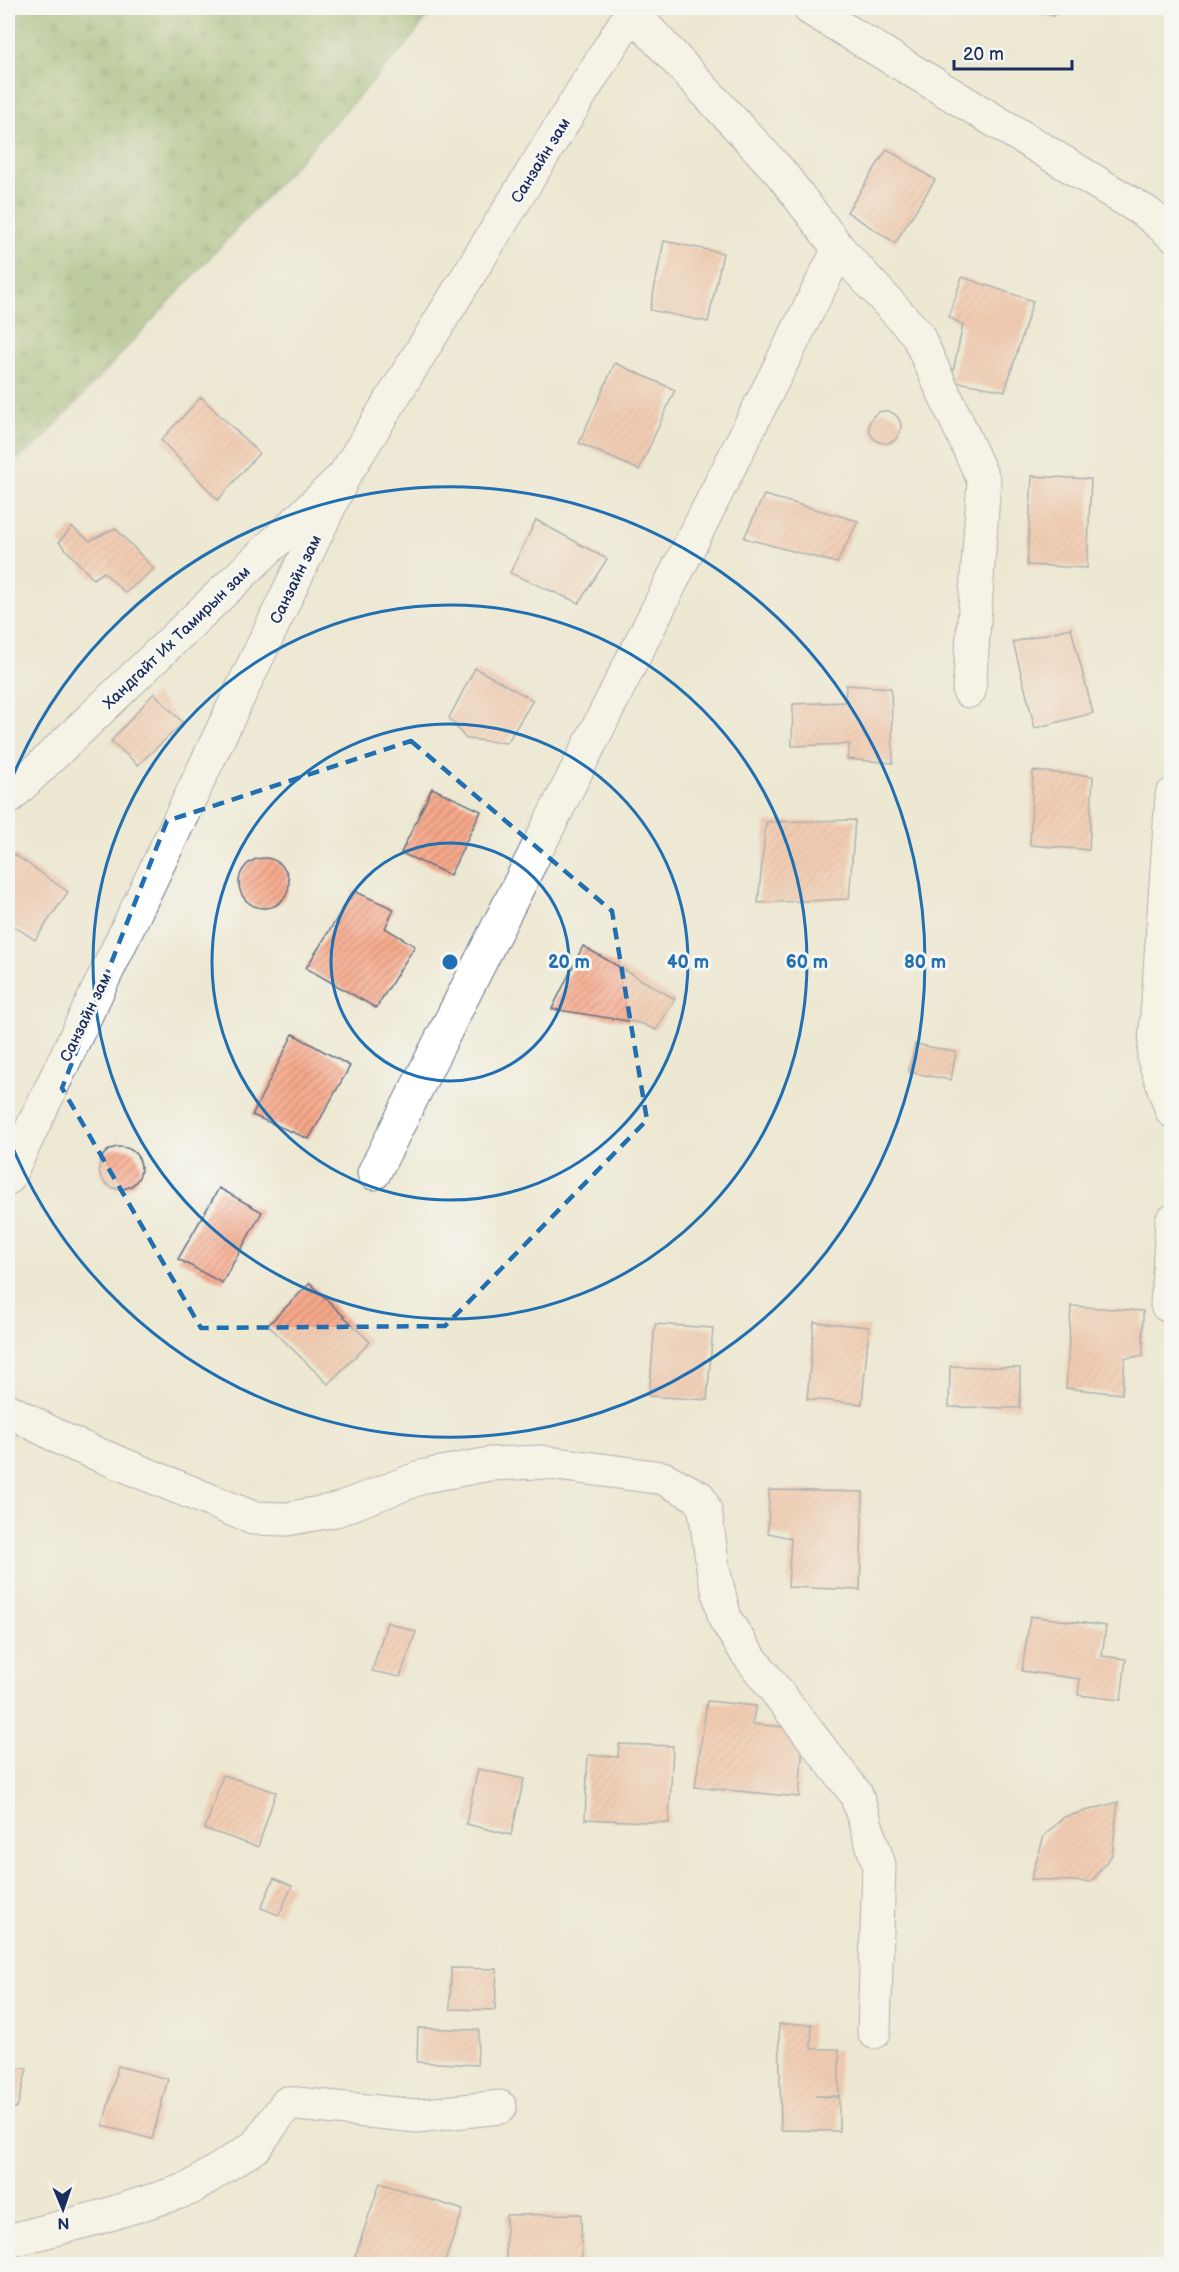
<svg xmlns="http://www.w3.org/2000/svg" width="1179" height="2272" font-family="'Balsamiq Sans',sans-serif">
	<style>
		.forest { fill: url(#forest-firs); stroke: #506d60; stroke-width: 1.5 }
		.building { fill: url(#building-hatch) }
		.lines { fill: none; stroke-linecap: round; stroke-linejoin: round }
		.minor-casing { stroke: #647086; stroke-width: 35 }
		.major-casing { stroke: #647086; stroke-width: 35 }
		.minor { stroke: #fff; stroke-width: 33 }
		.major { stroke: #fff; stroke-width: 33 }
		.marked { fill: none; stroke: #1f6fb2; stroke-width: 4.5; stroke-dasharray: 12 8; stroke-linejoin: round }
		.ring { fill: none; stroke: #1f6fb2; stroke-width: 3 }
		.labels { text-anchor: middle; stroke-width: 6; stroke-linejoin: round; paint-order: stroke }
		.street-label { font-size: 16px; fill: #1b2f5e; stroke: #f6f6f2 }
		.centre { fill: #1f6fb2; stroke: #f6f6f2; stroke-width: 3 }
		.ring-label { font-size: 18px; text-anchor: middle; font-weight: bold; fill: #1f6fb2; stroke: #f6f6f2; stroke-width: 6; stroke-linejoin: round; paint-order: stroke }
	</style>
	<defs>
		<pattern id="forest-firs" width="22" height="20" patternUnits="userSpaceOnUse" patternTransform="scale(1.5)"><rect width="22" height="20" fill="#84ab61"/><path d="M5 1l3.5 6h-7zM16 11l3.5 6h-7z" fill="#6b8c53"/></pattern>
		<pattern id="building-hatch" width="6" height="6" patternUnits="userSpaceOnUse" patternTransform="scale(1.5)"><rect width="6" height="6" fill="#f7a98a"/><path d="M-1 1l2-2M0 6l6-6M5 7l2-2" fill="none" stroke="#c78a74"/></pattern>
	</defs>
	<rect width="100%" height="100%" fill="#f6f6f2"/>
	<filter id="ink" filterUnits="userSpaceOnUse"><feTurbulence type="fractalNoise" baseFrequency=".0167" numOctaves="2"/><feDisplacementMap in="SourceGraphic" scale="12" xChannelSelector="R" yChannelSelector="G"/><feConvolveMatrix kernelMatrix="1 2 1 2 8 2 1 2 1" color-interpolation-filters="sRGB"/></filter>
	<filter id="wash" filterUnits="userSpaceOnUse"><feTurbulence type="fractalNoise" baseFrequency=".008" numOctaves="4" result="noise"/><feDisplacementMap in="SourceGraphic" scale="24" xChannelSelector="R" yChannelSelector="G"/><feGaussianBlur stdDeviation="1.35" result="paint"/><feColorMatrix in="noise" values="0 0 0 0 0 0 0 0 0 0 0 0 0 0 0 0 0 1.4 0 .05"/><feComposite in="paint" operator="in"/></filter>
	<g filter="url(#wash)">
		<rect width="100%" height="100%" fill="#ede8d1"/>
		<polygon class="forest" points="8,8 434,8 408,43 38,444 8,466"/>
		<g id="blocks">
			<g class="building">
				<polygon points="1019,8 1056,8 1054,16"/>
				<polygon points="887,149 935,180 895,243 847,212"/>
				<polygon points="664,241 723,253 708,322 650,310"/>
				<polygon points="962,277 1033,301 1005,391 951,381 963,325 949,317"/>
				<polygon points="615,363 675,390 639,470 579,443"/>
				<polygon points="201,397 259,453 218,500 161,440"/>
				<circle cx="885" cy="427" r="16"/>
				<polygon points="1032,476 1091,479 1087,568 1027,565"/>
				<polygon points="764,495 858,521 837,563 744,538"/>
				<polygon points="536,520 607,559 579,603 510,573"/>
				<polygon points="72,527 90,541 115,528 154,569 125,593 104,572 93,579 59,542"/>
				<polygon points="1071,628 1093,713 1035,728 1013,642"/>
				<polygon points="475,668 533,700 507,743 466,739 449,718"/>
				<polygon points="846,685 891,688 893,763 847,759 850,744 792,746 793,704 845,702"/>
				<polygon points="154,693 183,723 138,765 111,741"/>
				<polygon points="1033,771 1093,776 1089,850 1030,845"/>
				<polygon points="432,788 481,811 450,875 401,853"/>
				<polygon points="855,820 849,899 758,903 766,822"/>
				<polygon points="14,854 68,892 35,940 8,922 8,864"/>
				<circle cx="264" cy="883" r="25"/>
				<polygon points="354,891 394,909 385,928 415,946 376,1008 306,968"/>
				<polygon points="583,946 675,999 656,1030 640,1023 552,1009"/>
				<polygon points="293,1034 350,1066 309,1139 252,1115"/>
				<polygon points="915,1044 956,1052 951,1080 909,1072"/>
				<circle cx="120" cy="1168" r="21"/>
				<polygon points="219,1188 262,1212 222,1283 178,1259"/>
				<polygon points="310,1283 370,1342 328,1384 268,1325"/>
				<polygon points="1071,1306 1143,1311 1143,1356 1125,1358 1122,1394 1066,1388"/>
				<polygon points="814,1322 869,1327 862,1404 807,1399"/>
				<polygon points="655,1324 713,1328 707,1400 649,1396"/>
				<polygon points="950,1366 1020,1368 1020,1408 949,1407"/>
				<polygon points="769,1490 863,1492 860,1590 788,1587 791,1538 768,1533"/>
				<polygon points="1030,1616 1106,1626 1102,1656 1126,1659 1121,1700 1078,1695 1080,1679 1022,1671"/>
				<polygon points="387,1622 416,1632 400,1677 372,1671"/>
				<polygon points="707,1701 756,1706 752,1724 804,1729 799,1797 695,1787"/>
				<polygon points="619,1744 673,1746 669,1823 585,1819 588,1755 618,1757"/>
				<polygon points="478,1769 524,1779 511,1835 466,1824"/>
				<polygon points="223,1775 276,1792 258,1847 205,1829"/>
				<polygon points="1118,1802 1112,1855 1091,1882 1031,1879 1044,1836 1064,1817"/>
				<polygon points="274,1878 292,1886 279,1915 261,1908"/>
				<polygon points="451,1968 497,1969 495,2010 450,2009"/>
				<polygon points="779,2024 812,2024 811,2049 839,2049 839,2096 815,2096 839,2097 839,2131 781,2130"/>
				<polygon points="418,2028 479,2030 477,2065 417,2062"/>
				<polygon points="8,2066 27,2069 17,2108 8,2106"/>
				<polygon points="118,2066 168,2079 152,2139 103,2126"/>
				<polygon points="380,2183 463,2210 444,2264 360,2264 353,2262"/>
				<polygon points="581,2214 582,2264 506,2264 506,2215"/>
			</g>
		</g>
	</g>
	<g filter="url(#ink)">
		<use href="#blocks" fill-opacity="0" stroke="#647086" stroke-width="1.5"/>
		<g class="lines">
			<g class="minor-casing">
				<g id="minor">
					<polyline points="809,8 1147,213 1172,234"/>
					<polyline points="632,12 780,172 839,249 917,334 984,481 969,691"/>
					<polyline points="1172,795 1154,1059 1172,1111"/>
					<polyline points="8,798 343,477"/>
					<polyline points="374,1173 839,249"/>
					<polyline points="1167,1305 1172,1221"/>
					<polyline points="8,1410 68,1442 253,1518 287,1519 336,1510 425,1476 490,1464 541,1462 663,1478 699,1497 705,1510 713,1568 725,1619 746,1652 856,1794 879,1865 874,2032"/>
					<polyline points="8,2241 97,2218 189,2189 256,2146 287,2103 417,2116 500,2107"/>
				</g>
			</g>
			<g class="major-casing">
				<polyline id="major" points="8,1178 344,476 634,8"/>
			</g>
			<use href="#minor" class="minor"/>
			<use href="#major" class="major"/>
		</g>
	</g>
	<path d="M0 0H1179V2272H0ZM411 741 612 911 647 1120 445 1326 201 1328 62 1088 167 821Z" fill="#ede8d1" fill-opacity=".55" fill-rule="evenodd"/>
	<path class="marked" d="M411 741 612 911 647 1120 445 1326 201 1328 62 1088 167 821Z"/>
	<g class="ring">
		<circle cx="450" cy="962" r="119"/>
		<circle cx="450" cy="962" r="238"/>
		<circle cx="450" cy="962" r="357"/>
		<path d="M8 788A475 475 0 1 1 8 1136"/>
	</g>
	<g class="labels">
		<g class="street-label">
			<text transform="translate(540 160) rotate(-58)" y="6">Санзайн зам</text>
			<text transform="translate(295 579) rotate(-64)" y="6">Санзайн зам</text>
			<text transform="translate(176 637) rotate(-44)" y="6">Хандгайт Их Тамирын зам</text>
			<text transform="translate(85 1017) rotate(-64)" y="6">Санзайн зам</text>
		</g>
	</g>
	<circle cx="450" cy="962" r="9" class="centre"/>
	<g class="ring-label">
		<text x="569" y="968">20 m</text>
		<text x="688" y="968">40 m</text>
		<text x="807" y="968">60 m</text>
		<text x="925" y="968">80 m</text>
	</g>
	<rect width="1179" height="2272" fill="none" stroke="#f6f6f2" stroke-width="30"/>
	<g transform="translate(63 2209) rotate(178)" stroke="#f6f6f2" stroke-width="4.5" paint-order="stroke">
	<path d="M0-4.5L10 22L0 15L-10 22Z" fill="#1b2f5e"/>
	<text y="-9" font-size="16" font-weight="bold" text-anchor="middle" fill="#1b2f5e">N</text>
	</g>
	<path d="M954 60v9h118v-9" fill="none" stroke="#1b2f5e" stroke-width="3"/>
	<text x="963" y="60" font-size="18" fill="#1b2f5e" stroke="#f6f6f2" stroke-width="4.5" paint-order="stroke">20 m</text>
</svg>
